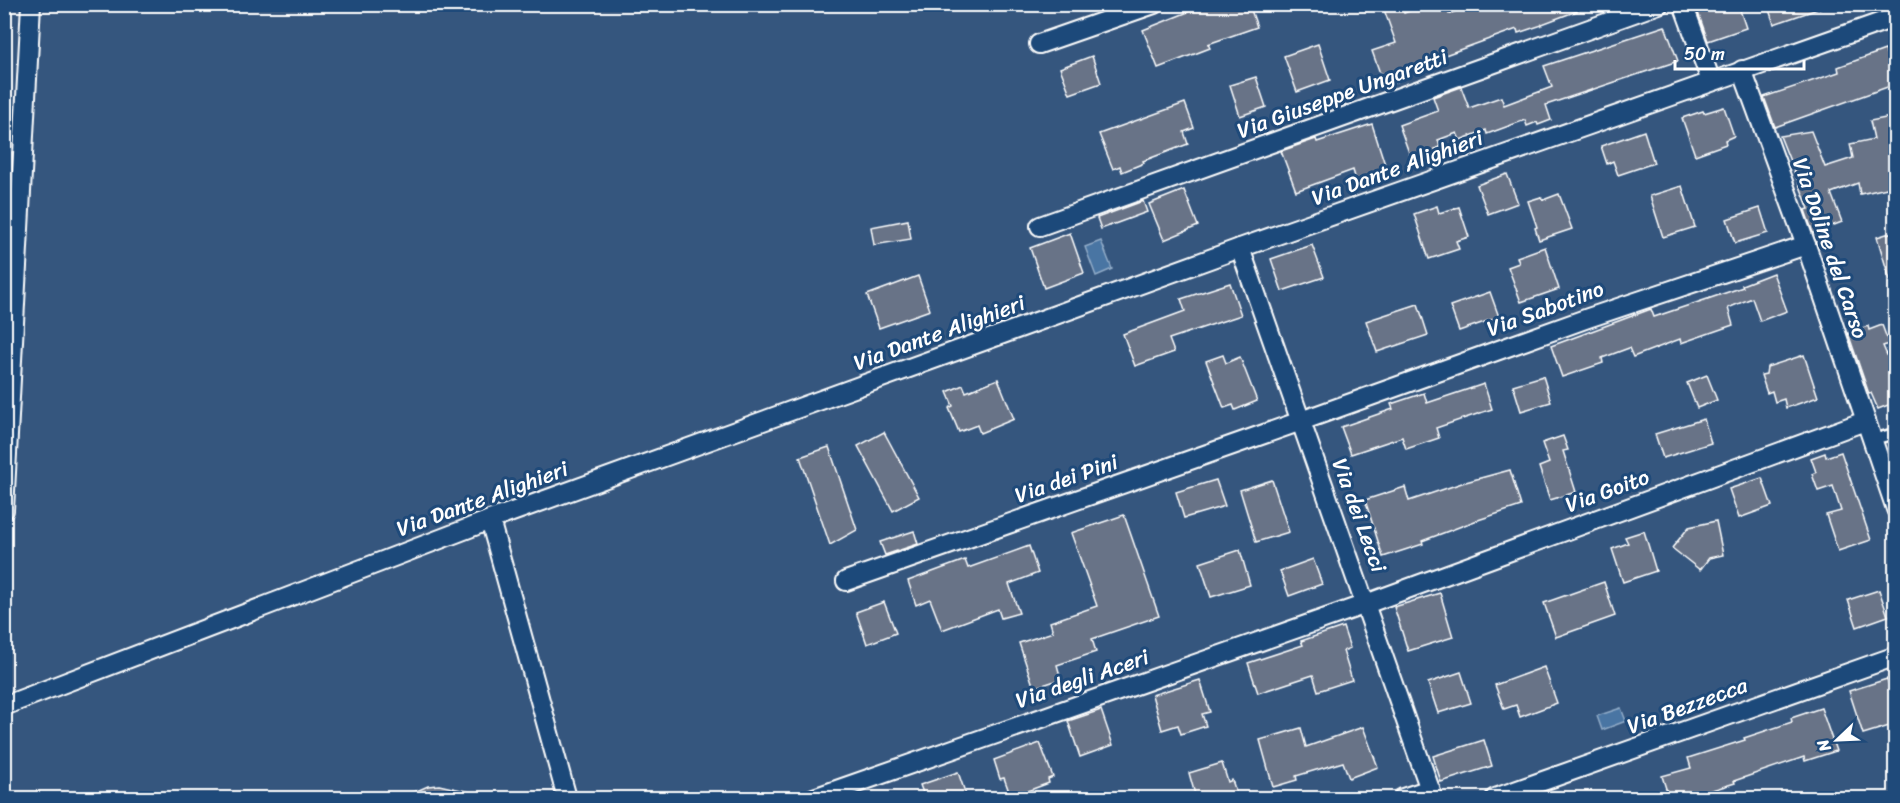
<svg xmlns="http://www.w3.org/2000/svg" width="1900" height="803" font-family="Sriracha,sans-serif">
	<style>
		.water { fill: #4974a3; stroke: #92acc8; stroke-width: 1.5 }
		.building { fill: #687387; stroke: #fff; stroke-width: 1.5 }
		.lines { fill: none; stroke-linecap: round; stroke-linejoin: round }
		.lane-casing { stroke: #fff; stroke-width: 14 }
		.street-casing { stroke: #fff; stroke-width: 22 }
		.lane { stroke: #1f4a7a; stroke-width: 9 }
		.street { stroke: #1f4a7a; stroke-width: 18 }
		.labels { text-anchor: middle; stroke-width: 6; stroke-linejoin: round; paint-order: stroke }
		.street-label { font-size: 22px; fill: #fff; stroke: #1f4a7a }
	</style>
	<rect width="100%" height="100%" fill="#35567e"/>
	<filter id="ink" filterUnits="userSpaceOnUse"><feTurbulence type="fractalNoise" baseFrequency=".0167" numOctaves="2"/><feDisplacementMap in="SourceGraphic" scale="12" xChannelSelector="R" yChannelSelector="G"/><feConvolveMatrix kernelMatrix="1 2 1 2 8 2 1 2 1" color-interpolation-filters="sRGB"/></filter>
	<g filter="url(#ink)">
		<g class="water">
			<polygon points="1101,241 1112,269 1096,276 1085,247"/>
			<polygon points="1621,708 1626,721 1602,730 1597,716"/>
		</g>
		<g class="building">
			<polygon points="1208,4 1249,4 1257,27 1208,44 1210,48 1158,68 1143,30"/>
			<polygon points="1382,4 1401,4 1404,13 1428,4 1445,4 1449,14 1474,4 1477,9 1491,4 1589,4 1590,6 1542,24 1542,25 1518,33 1517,29 1434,59 1435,62 1396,77 1397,82 1385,87 1372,51 1396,43"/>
			<polygon points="1695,4 1738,4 1746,28 1708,41"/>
			<polygon points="1767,4 1824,4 1824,7 1774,24"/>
			<polygon points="1665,26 1678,61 1546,105 1551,120 1538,125 1537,122 1527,126 1525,120 1487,134 1486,130 1460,140 1457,133 1438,140 1440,147 1435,149 1436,152 1412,161 1399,125 1438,111 1433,97 1461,87 1469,108 1501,97 1504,105 1552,87 1544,66"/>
			<polygon points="1318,44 1330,80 1297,92 1284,56"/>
			<polygon points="1885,50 1896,78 1896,84 1775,127 1764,97 1839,72 1838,67"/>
			<polygon points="1092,56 1101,83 1070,94 1060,68"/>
			<polygon points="1256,77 1266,107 1240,116 1230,85"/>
			<polygon points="1185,103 1194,128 1184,132 1188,144 1143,161 1144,163 1122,172 1120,166 1113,169 1099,134"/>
			<polygon points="1724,107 1734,136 1725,140 1726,144 1695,155 1682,118 1703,111 1704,113"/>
			<polygon points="1896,116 1896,186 1860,194 1858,183 1831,193 1842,222 1813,233 1805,210 1809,209 1780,136 1811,131 1825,167 1853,158 1850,144 1874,139 1870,121"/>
			<polygon points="1372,124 1388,174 1357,184 1353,170 1296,191 1281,151 1316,139 1317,142"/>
			<polygon points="1644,131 1654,163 1618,175 1613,161 1607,164 1601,146"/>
			<polygon points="1507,174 1518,203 1488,214 1477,185"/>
			<polygon points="1682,186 1695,227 1663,237 1650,196"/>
			<polygon points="1184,190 1198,226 1164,240 1149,204"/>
			<polygon points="1559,194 1572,229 1539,240 1535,228 1537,227 1528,201 1541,197 1543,200"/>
			<polygon points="1143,201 1147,212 1101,229 1097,218"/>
			<polygon points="1437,206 1439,213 1459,207 1469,237 1456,241 1459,249 1429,259 1414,214"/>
			<polygon points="1760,208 1768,233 1735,243 1727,219"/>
			<polygon points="908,220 911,239 874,245 871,227"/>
			<polygon points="1896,231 1896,287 1892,287 1877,237"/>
			<polygon points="1070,233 1084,273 1044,288 1030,248"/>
			<polygon points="1312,245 1324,277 1282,291 1271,259"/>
			<polygon points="1545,247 1559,289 1521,302 1508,267 1519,263 1517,257"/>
			<polygon points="1773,273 1787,311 1760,321 1752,298 1728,308 1733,325 1681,343 1680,339 1633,357 1629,348 1602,358 1603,363 1562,377 1551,346 1651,309 1654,317 1743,287 1742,285"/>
			<polygon points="918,276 930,310 879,328 867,295"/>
			<polygon points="1230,283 1241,315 1169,339 1174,352 1135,366 1123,334 1185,311 1181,299"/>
			<polygon points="1490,292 1499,317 1459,331 1450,306"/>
			<polygon points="1418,304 1428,335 1377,352 1366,321"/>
			<polygon points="1882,325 1889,344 1883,346 1896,376 1896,402 1878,409 1871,393 1869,394 1848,333 1868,326 1869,330"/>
			<polygon points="1223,355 1226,363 1240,357 1257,401 1235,410 1233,405 1224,408 1206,361"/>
			<polygon points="1804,355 1818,397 1786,408 1784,399 1775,402 1772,391 1767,393 1761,375 1766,374 1767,367"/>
			<polygon points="1707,375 1717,400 1697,408 1687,383"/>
			<polygon points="1543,376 1551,402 1521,411 1513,385"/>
			<polygon points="998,379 1014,419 980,433 977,425 959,432 949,408 953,406 947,392 963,385 966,392"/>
			<polygon points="1484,384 1492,409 1436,428 1439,438 1406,449 1402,437 1351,454 1341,427 1393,409 1391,404 1424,393 1427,403"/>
			<polygon points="1704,419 1711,443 1663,458 1655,434"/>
			<polygon points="884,432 919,497 893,511 858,446"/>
			<polygon points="1563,436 1568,450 1563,451 1576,492 1550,500 1539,467 1549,463 1542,443"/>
			<polygon points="829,447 857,530 830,545 800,457"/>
			<polygon points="1841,452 1871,540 1838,551 1826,515 1841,511 1833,486 1818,491 1812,474 1816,472 1811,458 1825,453 1826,457"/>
			<polygon points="1510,470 1521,506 1475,521 1422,541 1423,544 1383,557 1365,500 1405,487 1409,501 1462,483"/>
			<polygon points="1762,478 1772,506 1739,518 1729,489"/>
			<polygon points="1216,480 1225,506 1184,518 1176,492"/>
			<polygon points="1272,480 1289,532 1256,542 1240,490"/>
			<polygon points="1124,515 1159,616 1092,639 1096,652 1057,665 1061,679 1034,688 1019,643 1053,632 1050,622 1097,606 1071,533"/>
			<polygon points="1716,521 1723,555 1709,558 1700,570 1672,548 1689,527"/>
			<polygon points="914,531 918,544 885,555 880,542"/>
			<polygon points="1644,531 1656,571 1623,582 1612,549 1628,543 1625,537"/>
			<polygon points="1029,546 1038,573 1009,584 1019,613 1001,618 998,609 942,630 930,599 916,605 908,581 965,560 968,568"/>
			<polygon points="1240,550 1250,585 1211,597 1200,563"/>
			<polygon points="1313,559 1322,584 1289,596 1280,571"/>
			<polygon points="1604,582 1615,616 1556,637 1544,603"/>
			<polygon points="1879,590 1888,616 1857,627 1848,600"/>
			<polygon points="1440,593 1453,637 1408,651 1394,607"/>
			<polygon points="884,602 896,633 867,644 856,612"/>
			<polygon points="1343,627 1350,648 1343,651 1352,680 1318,691 1313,675 1258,693 1248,663 1303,645 1301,641"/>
			<polygon points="1544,667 1557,703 1520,717 1516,705 1504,709 1495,685"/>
			<polygon points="1461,672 1471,703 1438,713 1428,683"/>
			<polygon points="1887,679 1896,707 1896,724 1863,734 1849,691"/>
			<polygon points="1200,680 1210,712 1202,714 1206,726 1181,734 1178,725 1162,730 1152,695"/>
			<polygon points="1821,708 1836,751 1805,761 1804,757 1734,781 1735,783 1686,798 1669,798 1662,776 1691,768 1688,758 1745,740 1744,738 1792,722 1791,718"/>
			<polygon points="1101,710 1113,745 1080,757 1068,721"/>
			<polygon points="1363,727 1378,767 1349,778 1343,762 1296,776 1297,780 1273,787 1260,740 1301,728 1306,747"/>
			<polygon points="1484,740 1492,766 1441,782 1433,756"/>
			<polygon points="1040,743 1053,777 1048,779 1049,783 1011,797 1004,778 1000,779 994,760"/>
			<polygon points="1222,763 1228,782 1232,780 1238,798 1196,798 1189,773"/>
			<polygon points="958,772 967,798 925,798 920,785"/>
			<polygon points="439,785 475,793 474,798 401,798 428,786"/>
		</g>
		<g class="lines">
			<g class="lane-casing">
				<polyline id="lane" points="1872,440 1896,433"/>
			</g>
			<g class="street-casing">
				<g id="street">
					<polyline points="1683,4 1711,81"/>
					<polyline points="1039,44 1154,4"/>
					<polyline points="1742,70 1806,245 1896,509"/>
					<polyline points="1040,226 1659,4"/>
					<polyline points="1240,248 1433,798"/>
					<polyline points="4,510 31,4"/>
					<polyline points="490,520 567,798"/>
					<polyline points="846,581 1301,421 1588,318 1806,245"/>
					<polyline points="4,706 490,520 1240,248 1896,17"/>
					<polyline points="814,798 1366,604 1865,421"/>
					<polyline points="1403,798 1430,789"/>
					<polyline points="1495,798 1896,656"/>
				</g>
			</g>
			<use href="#lane" class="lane"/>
			<use href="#street" class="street"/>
		</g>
	</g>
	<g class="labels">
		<g class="street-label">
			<text transform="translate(1342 93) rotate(-20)" y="8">Via Giuseppe Ungaretti</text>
			<text transform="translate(1397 167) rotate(-20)" y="8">Via Dante Alighieri</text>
			<text transform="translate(1831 248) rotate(71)" y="8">Via Doline del Carso</text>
			<text transform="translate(1545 308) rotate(-20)" y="8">Via Sabotino</text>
			<text transform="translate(939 332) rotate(-20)" y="8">Via Dante Alighieri</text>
			<text transform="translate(1066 478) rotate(-19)" y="8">Via dei Pini</text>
			<text transform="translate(1607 490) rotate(-20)" y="8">Via Goito</text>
			<text transform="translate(482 498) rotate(-20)" y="8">Via Dante Alighieri</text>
			<text transform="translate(1360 515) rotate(70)" y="8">Via dei Lecci</text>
			<text transform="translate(1082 678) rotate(-19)" y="8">Via degli Aceri</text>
			<text transform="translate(1687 705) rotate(-20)" y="8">Via Bezzecca</text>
		</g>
	</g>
	<rect width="1900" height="803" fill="none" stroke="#1f4a7a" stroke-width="24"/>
	<rect x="12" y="12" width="1876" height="779" fill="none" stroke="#fff" stroke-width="2" filter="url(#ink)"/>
	<g transform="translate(1837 740) rotate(247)" stroke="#1f4a7a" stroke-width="4.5" paint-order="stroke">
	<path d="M0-4.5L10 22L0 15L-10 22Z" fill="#ffffff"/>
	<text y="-9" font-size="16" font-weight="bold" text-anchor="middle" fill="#ffffff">N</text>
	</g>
	<path d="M1675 60v9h129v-9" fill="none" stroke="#ffffff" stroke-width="3"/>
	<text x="1684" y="60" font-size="18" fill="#ffffff" stroke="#1f4a7a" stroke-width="4.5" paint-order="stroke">50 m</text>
</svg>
